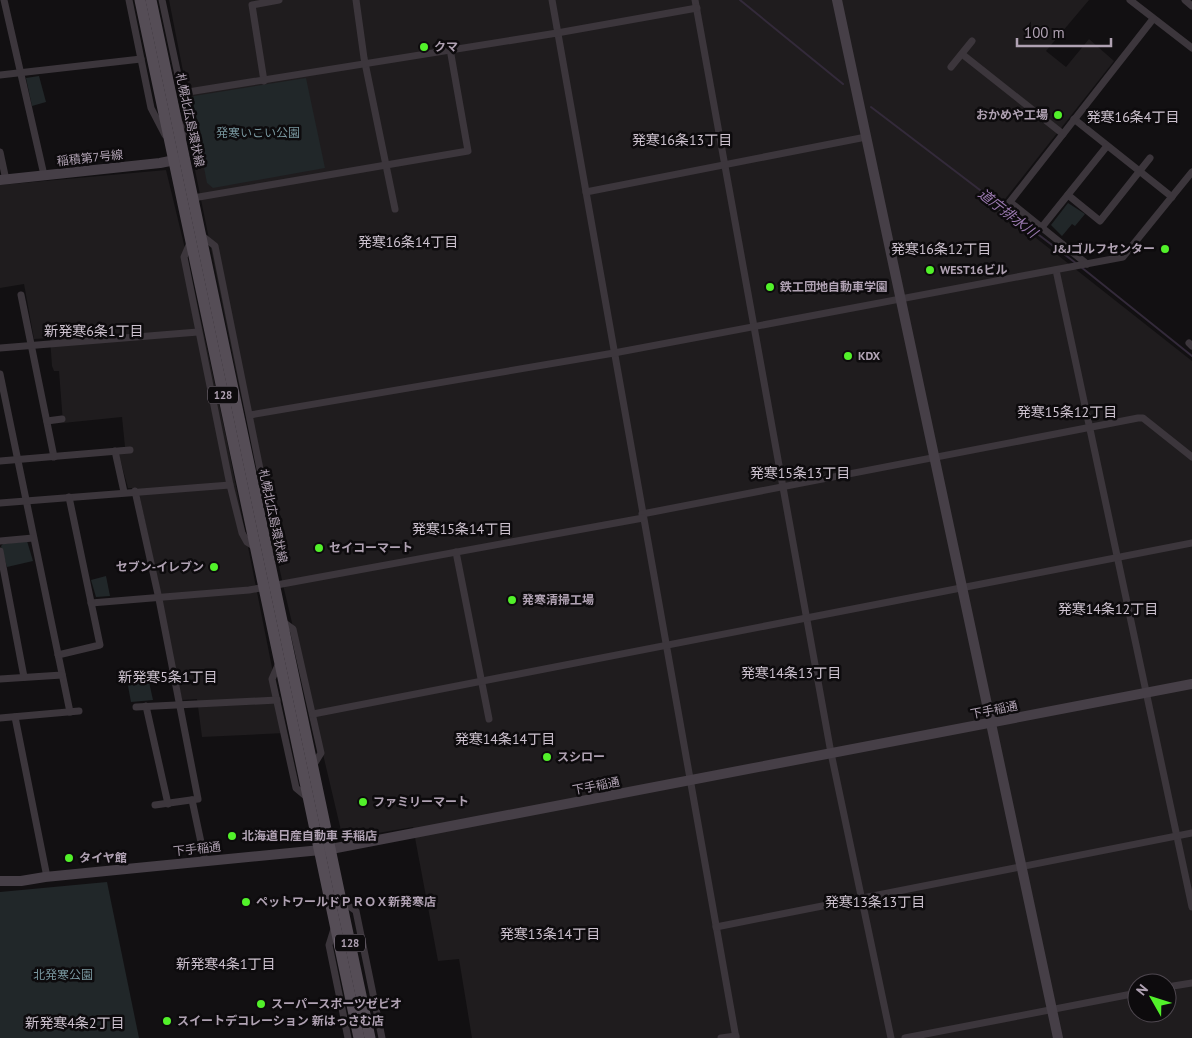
<svg xmlns="http://www.w3.org/2000/svg" width="1192" height="1038" font-family="'PT Sans','Noto Sans JP',sans-serif">
	<style>
		.built { fill: #1f1c1e; fill-rule: evenodd }
		.green { fill: #212729 }
		.lines { fill: none; stroke-linecap: round; stroke-linejoin: round }
		.stream { stroke: #332a3a; stroke-width: 2 }
		.street { stroke: #3c363c; stroke-width: 7 }
		.secondary { stroke: #463f47; stroke-width: 10 }
		.primary { stroke: #554d56; stroke-width: 11 }
		.poi-dot { fill: #52f12a; stroke: #0d0b0d; stroke-width: 2 }
		.labels { text-anchor: middle; stroke-width: 5; stroke-linejoin: round; paint-order: stroke }
		.shield { fill: #0d0b0d; stroke: #7f7581; stroke-width: 1 }
		.shield-label { font-size: 11px; font-weight: bold; fill: #b0a2b3 }
		.poi-label { font-size: 12px; font-weight: bold; fill: #b0a2b3; stroke: #0d0b0d; text-anchor: start }
		.street-label { font-size: 12px; fill: #b0a2b3; stroke: #0d0b0d }
		.park-label { font-size: 12px; fill: #78969e; stroke: #0d0b0d }
		.neighbourhood-label { font-size: 14px; fill: #cdc2cf; stroke: #0d0b0d }
		.water-label { font-size: 14px; font-style: italic; fill: #9978ae; stroke: #0d0b0d }
	</style>
	<rect width="100%" height="100%" fill="#121012"/>
	<g class="built">
		<path d="M169 0H1089L1046 51 1066 67 1089 39 1114 61 998 208 1192 361V1038H472L459 959 438 961 413 827 343 839 284 589 235 367 195 170 191 112ZM1137 983H1167V1013H1137Z"/>
		<polygon points="166,170 188,261 226,436 285,733 202,737 197,699 182,700 138,488 128,488 117,448 125,447 122,417 63,423 59,371 54,371 52,366 50,338 34,339 24,284 0,288 0,185"/>
	</g>
	<g class="green">
		<polygon points="39,76 46,102 32,106 26,78"/>
		<polygon points="306,78 325,168 213,188 207,183 191,101 194,96"/>
		<polygon points="1068,203 1085,214 1075,226 1072,224 1062,236 1051,225"/>
		<polygon points="27,541 33,561 7,567 1,546 3,544"/>
		<polygon points="106,576 110,596 96,597 91,580"/>
		<polygon points="147,673 153,700 131,702 126,675"/>
		<polygon points="107,882 139,1038 0,1038 0,892"/>
	</g>
	<g class="lines">
		<g class="stream">
			<polyline points="740,0 843,84"/>
			<polyline points="871,107 1077,264"/>
			<polyline points="1081,267 1192,356"/>
		</g>
		<g class="street">
			<polyline points="4,0 44,175"/>
			<polyline points="129,0 151,108 165,135"/>
			<polyline points="162,0 187,117 182,139"/>
			<polyline points="356,0 364,58 395,209"/>
			<polyline points="552,0 736,1038"/>
			<polyline points="695,0 831,753 891,1038"/>
			<polyline points="1130,0 1192,48"/>
			<polyline points="1185,0 1192,6"/>
			<polyline points="962,54 1063,134"/>
			<polyline points="951,67 972,41"/>
			<polyline points="0,75 141,59"/>
			<polyline points="264,81 252,5 279,0"/>
			<polyline points="182,93 557,33 697,8"/>
			<polyline points="1074,119 1172,197"/>
			<polyline points="0,152 6,180"/>
			<polyline points="586,192 866,137"/>
			<polyline points="1068,195 1100,221 1150,158"/>
			<polyline points="193,198 468,151 450,49"/>
			<polyline points="1010,202 1087,264"/>
			<polyline points="1002,212 1153,19"/>
			<polyline points="1042,227 1107,146"/>
			<polyline points="201,235 215,246 263,484 256,499"/>
			<polyline points="190,243 184,257 230,485 242,533 247,542 255,547"/>
			<polyline points="1056,270 1192,907"/>
			<polyline points="21,295 54,457"/>
			<polyline points="1189,343 1192,346"/>
			<polyline points="0,348 198,332"/>
			<polyline points="0,374 70,712"/>
			<polyline points="250,415 614,353 1123,257 1192,172"/>
			<polyline points="47,421 62,419"/>
			<polyline points="115,451 124,492"/>
			<polyline points="0,461 130,450"/>
			<polyline points="135,491 159,599 198,799 155,805"/>
			<polyline points="0,503 230,485"/>
			<polyline points="642,514 1138,418 1143,418 1192,457"/>
			<polyline points="0,541 33,538"/>
			<polyline points="0,551 24,677"/>
			<polyline points="456,552 489,719"/>
			<polyline points="91,603 249,590 643,518"/>
			<polyline points="282,621 293,629 321,753 313,766"/>
			<polyline points="58,655 100,645 69,497"/>
			<polyline points="279,663 272,679 296,788 308,798"/>
			<polyline points="0,679 62,675"/>
			<polyline points="146,706 168,804"/>
			<polyline points="136,707 277,700"/>
			<polyline points="313,714 1192,543"/>
			<polyline points="15,717 47,877"/>
			<polyline points="0,718 79,711"/>
			<polyline points="192,800 205,861"/>
			<polyline points="342,901 356,911 382,1038"/>
			<polyline points="716,927 1192,833"/>
			<polyline points="334,929 329,945 348,1038"/>
			<polyline points="1167,987 1192,983"/>
			<polyline points="721,1038 736,1036"/>
			<polyline points="905,1038 1137,993"/>
		</g>
		<g class="secondary">
			<polyline points="837,0 1058,1038"/>
			<polyline points="0,180 160,163 180,159"/>
			<polyline points="0,881 21,881 45,877 331,849 1192,684"/>
		</g>
		<g class="primary">
			<polyline points="140,0 359,1038"/>
			<polyline points="151,0 370,1038"/>
		</g>
	</g>
	<g class="poi-dot">
		<circle cx="424" cy="47" r="5"/>
		<circle cx="1058" cy="115" r="5"/>
		<circle cx="1165" cy="249" r="5"/>
		<circle cx="930" cy="270" r="5"/>
		<circle cx="770" cy="287" r="5"/>
		<circle cx="848" cy="356" r="5"/>
		<circle cx="319" cy="548" r="5"/>
		<circle cx="214" cy="567" r="5"/>
		<circle cx="512" cy="600" r="5"/>
		<circle cx="547" cy="757" r="5"/>
		<circle cx="363" cy="802" r="5"/>
		<circle cx="232" cy="836" r="5"/>
		<circle cx="69" cy="858" r="5"/>
		<circle cx="246" cy="902" r="5"/>
		<circle cx="261" cy="1004" r="5"/>
		<circle cx="167" cy="1021" r="5"/>
	</g>
	<g class="labels">
		<g class="shield">
			<rect x="208" y="386.5" width="30" height="17" rx="4"/>
			<rect x="335" y="934.5" width="30" height="17" rx="4"/>
		</g>
		<g class="shield-label">
			<text x="223" y="399">128</text>
			<text x="350" y="947">128</text>
		</g>
		<g class="poi-label">
			<text x="434" y="51">クマ</text>
			<text x="1048" y="119" text-anchor="end">おかめや工場</text>
			<text x="1155" y="253" text-anchor="end">J&amp;Jゴルフセンター</text>
			<text x="940" y="274">WEST16ビル</text>
			<text x="780" y="291">鉄工団地自動車学園</text>
			<text x="858" y="360">KDX</text>
			<text x="329" y="552">セイコーマート</text>
			<text x="204" y="571" text-anchor="end">セブン-イレブン</text>
			<text x="522" y="604">発寒清掃工場</text>
			<text x="557" y="761">スシロー</text>
			<text x="373" y="806">ファミリーマート</text>
			<text x="242" y="840">北海道日産自動車 手稲店</text>
			<text x="79" y="862">タイヤ館</text>
			<text x="256" y="906">ペットワールドＰＲＯＸ新発寒店</text>
			<text x="271" y="1008">スーパースポーツゼビオ</text>
			<text x="177" y="1025">スイートデコレーション 新はっさむ店</text>
		</g>
		<g class="street-label">
			<text transform="translate(190 120) rotate(78)" y="4">札幌北広島環状線</text>
			<text transform="translate(90 158) rotate(-6)" y="4">稲積第7号線</text>
			<text transform="translate(273 516) rotate(78)" y="4">札幌北広島環状線</text>
			<text transform="translate(994 710) rotate(-11)" y="4">下手稲通</text>
			<text transform="translate(596 786) rotate(-11)" y="4">下手稲通</text>
			<text transform="translate(197 849) rotate(-6)" y="4">下手稲通</text>
		</g>
		<g class="park-label">
			<text x="258" y="137">発寒いこい公園</text>
			<text x="63" y="979">北発寒公園</text>
		</g>
		<g class="neighbourhood-label">
			<text x="1133" y="122">発寒16条4丁目</text>
			<text x="682" y="145">発寒16条13丁目</text>
			<text x="408" y="247">発寒16条14丁目</text>
			<text x="941" y="254">発寒16条12丁目</text>
			<text x="94" y="336">新発寒6条1丁目</text>
			<text x="1067" y="417">発寒15条12丁目</text>
			<text x="800" y="478">発寒15条13丁目</text>
			<text x="462" y="534">発寒15条14丁目</text>
			<text x="1108" y="614">発寒14条12丁目</text>
			<text x="791" y="678">発寒14条13丁目</text>
			<text x="168" y="682">新発寒5条1丁目</text>
			<text x="505" y="744">発寒14条14丁目</text>
			<text x="875" y="907">発寒13条13丁目</text>
			<text x="550" y="939">発寒13条14丁目</text>
			<text x="226" y="969">新発寒4条1丁目</text>
			<text x="75" y="1028">新発寒4条2丁目</text>
		</g>
		<g class="water-label">
			<text transform="translate(1008 213) rotate(38)" y="5">道庁排水川</text>
		</g>
	</g>
	<g transform="translate(1152 998) rotate(309)"><circle r="24" fill="#0d0b0d" stroke="#4e474f"/>
	<path d="M0-4L9 19L0 12L-9 19Z" fill="#52f12a"/>
	<text y="-8" font-size="14" font-weight="bold" text-anchor="middle" fill="#b0a2b3">N</text>
	</g>
	<path d="M1017 38v8h94v-8" fill="none" stroke="#b0a2b3" stroke-width="2.5"/>
	<text x="1024" y="38" font-size="15" fill="#b0a2b3" stroke="#0d0b0d" stroke-width="4" paint-order="stroke">100 m</text>
</svg>
